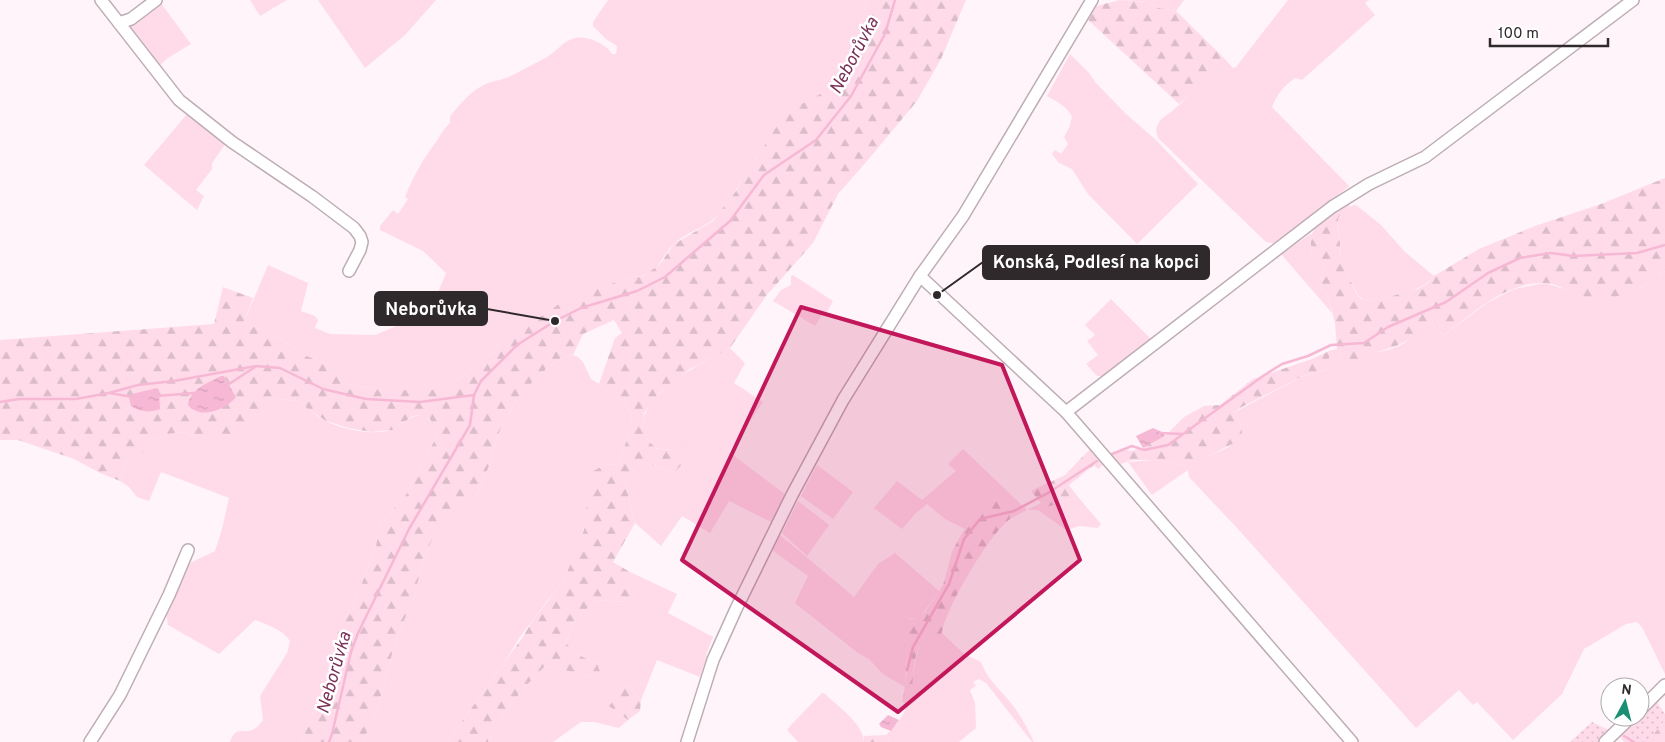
<svg xmlns="http://www.w3.org/2000/svg" width="1665" height="742" viewBox="0 0 1665 742" font-family="Overpass,sans-serif">
<style>
.grass{fill:#ffdbea}
.forest{fill:url(#forest-firs);fill-rule:evenodd}
.park{fill:url(#park-dots)}
.water{fill:url(#water-ripples)}
.lines{fill:none;stroke-linecap:round;stroke-linejoin:round}
.stream{stroke:#f6b8d4;stroke-width:2.5}
.minor-casing{stroke:#bdadb4;stroke-width:14}
.minor{stroke:#fff;stroke-width:11}
.marked{fill:#c2185b;fill-opacity:0.2;stroke:#c2185b;stroke-width:4;stroke-linejoin:round}
.labels{text-anchor:middle;dominant-baseline:central;stroke-width:5;stroke-linejoin:round;paint-order:stroke}
.water-label{font-size:18px;font-style:italic;fill:#7b3359;stroke:#fff}
.leader{fill:none;stroke:#2f292b;stroke-width:2}
.callout-dot{fill:#2f292b;stroke:#fff;stroke-width:2}
.callout{fill:#2f292b;stroke:#2f292b;stroke-width:2}
.callout-label{font-size:18px;text-anchor:middle;font-weight:bold;fill:#fff}
</style>
<defs>
<pattern id="forest-firs" width="22" height="20" patternUnits="userSpaceOnUse" patternTransform="scale(1.25)"><rect width="22" height="20" fill="#ffdbea"/><path d="M5 1l3.5 6h-7zM16 11l3.5 6h-7z" fill="#dbbcc9"/></pattern>
<pattern id="park-dots" width="8" height="8" patternUnits="userSpaceOnUse" patternTransform="scale(1.25)"><rect width="8" height="8" fill="#ffdbea"/><path d="M2 2h.1M6 6h.1" fill="none" stroke="#dbbcc9" stroke-width="1.8" stroke-linecap="round"/></pattern>
<pattern id="water-ripples" width="26" height="14" patternUnits="userSpaceOnUse" patternTransform="scale(1.25)"><rect width="26" height="14" fill="#f6b8d4"/><path d="M2 4q2-2 4 0t4 0M15 11q2-2 4 0t4 0" fill="none" stroke="#d39eb6"/></pattern>
</defs>
<rect width="100%" height="100%" fill="#fff4f9"/>
<!-- grass -->
<g class="grass">
<path d="M250 0H287L260 16Z"/>
<path d="M318 0H436L405 35 365 68Z"/>
<path d="M608 0H866C860 33 856 73 825 93 804 112 781 131 761 152 743 171 736 196 718 215 706 228 686 232 674 244 657 261 660 276 631 277L561 302 544 316 501 342 493 354 475 361 465 375 439 390H382L341 383 330 365 304 355 281 339 244 322 268 265 308 283 301 311 315 316 318 320 315 328 330 334 375 335 430 312 446 273 423 251 380 230V226L393 210 398 214 408 199 405 197C413 177 423 159 436 142 441 135 444 128 450 123V116C459 106 468 94 480 87 488 82 497 81 506 78 520 72 533 64 547 57 557 51 563 41 575 38 586 35 607 44 612 54H616L617 46 606 39 593 26V22Z"/>
<path d="M1124 0H1184L1176 11 1159 8 1147 2Z"/>
<path d="M1288 0H1369L1365 3 1375 15 1302 80 1295 78C1282 88 1278 93 1272 107L1349 186 1277 244 1266 242 1159 139C1156 134 1155 129 1158 124 1161 117 1167 116 1172 111 1192 96 1203 71 1223 57L1233 68 1236 67Z"/>
<path d="M160 2 191 44 168 58 158 67 129 30 130 25Z"/>
<path d="M1070 54 1089 73 1096 83 1126 114 1155 139 1198 184 1137 244 1088 194 1072 169 1059 163 1052 154 1055 150 1061 154 1068 144 1064 137 1069 128 1072 117C1068 107 1056 101 1047 96Z"/>
<path d="M188 113 224 142V146L212 163V169L196 190 204 196 197 210 144 165Z"/>
<path d="M1356 205 1381 225 1405 252 1434 276C1422 290 1414 289 1397 294 1394 295 1390 297 1387 298 1359 306 1358 296 1348 275 1345 269 1340 265 1338 259 1348 242 1322 211 1356 205Z"/>
<path d="M1312 233 1310 237 1312 253 1324 265 1321 281 1322 289 1328 296 1332 313 1281 254Z"/>
<path d="M1665 271V674L1642 627 1637 622 1626 624 1584 649 1562 694 1513 740 1477 702 1473 705 1459 690 1416 728 1237 528 1189 477 1188 470 1152 495 1128 462 1155 460 1186 466 1229 447 1242 429 1235 412 1290 383 1304 376 1329 369V351L1337 349 1342 357C1361 354 1392 353 1407 341 1414 335 1416 323 1428 324 1435 325 1440 331 1444 335L1487 303 1514 289 1545 283 1564 289 1641 288Z"/>
<path d="M793 275 833 301 826 314 823 313 815 326 773 301 781 290 791 285V276Z"/>
<path d="M1111 299 1151 339 1103 376H1097L1086 364 1098 355 1087 341 1095 335 1085 325Z"/>
<path d="M730 348 745 363 734 383 763 402 729 452 786 495 771 522 729 501 710 533 682 516 661 546 635 523 625 482 640 461 675 472 681 448C668 450 654 453 647 439 625 399 704 362 730 348Z"/>
<path d="M573 355 578 357 583 362 591 379 599 384 609 394 623 401 632 416 628 437 618 464 605 465 587 516 580 544 566 575 555 592 547 601 520 637 504 663 455 731 449 742H363L379 703 395 643 414 596 424 558 432 540 438 532 469 506 477 495 491 461 496 440 504 420 521 394 541 373 564 357Z"/>
<path d="M276 399 299 401C307 408 315 415 324 420 339 429 377 437 393 429 404 424 411 414 424 415L433 423 438 434 406 495 380 524 376 546 367 571 357 595 334 640 332 656 329 661 332 671 327 683 326 695 321 705 314 711 301 742H230C231 739 232 736 234 734 242 726 250 739 263 720L260 696 287 653 290 641C282 629 268 625 255 620L219 654 168 625 166 614 188 564 215 551 222 529 229 498 161 472 149 501 137 497 129 487 120 481 130 453H143L155 439 169 434 182 432 193 436 239 435Z"/>
<path d="M963 449 1027 510 1010 519 1009 506 995 498C982 504 972 517 965 529L945 519 927 504 915 514 902 529 874 508 897 481 922 500 956 471 948 464Z"/>
<path d="M817 465 853 492 833 519 801 496Z"/>
<path d="M1078 497 1101 524 1098 528 1080 526 1066 530 1038 510Z"/>
<path d="M798 501 829 525 807 556 782 533Z"/>
<path d="M780 535 854 597 878 564 895 553 939 591 920 617 917 619 910 618 903 639 907 653 905 687 883 674 869 659 858 653 795 603 808 576 772 550Z"/>
<path d="M630 572 677 594 668 613 713 637 706 655 707 656 700 677 657 660 641 700 627 684 610 706 628 720 619 728 594 722H581L553 742H488C502 713 522 689 545 666L556 667 596 679 597 664 577 654 566 643 573 623 596 600 630 602Z"/>
<path d="M927 630 935 637 942 633 964 654 981 662C987 678 994 683 1005 696 1017 709 1027 726 1034 742H1032L986 683 979 679 973 682 976 686 970 690 975 703 976 728 959 742H888L889 740 886 735C923 704 905 665 927 630Z"/>
<path d="M822 693H824C836 705 864 724 864 742H798L787 730 791 725Z"/>
</g>
<!-- forest -->
<g class="forest">
<path d="M866 0H966L941 59 917 101 867 161 838 194 813 243 766 296 730 348 690 369 659 393 644 413 643 424 647 440 657 449 669 450 688 445 693 449 691 454 675 472 640 461 625 482 635 523 613 562 630 572V602L596 600 573 623 566 643 577 654 597 664 601 674 596 679 555 667 545 666C522 689 502 713 488 742H449L455 731 522 638 533 620 555 592 566 575 584 530 591 472 605 465 618 464 628 437 632 416 623 401 609 394 599 384 615 338 622 333 614 320 583 334 573 355 564 357 541 373 521 394 504 420 496 440 491 461 477 495 469 506 438 532 432 540 424 558 414 596 395 643 379 703 363 742H301L314 711 321 705 326 695 327 683 332 671 329 661 332 656 334 640 357 595 367 571 376 546 380 524 406 495 438 434 430 419 419 415 413 416 392 430 371 432 348 428 326 421 308 409 299 401 276 399 239 435 212 439 193 436 182 432 169 434 155 439 143 453H130L120 481 100 473 74 459 18 440H0V340L214 324 223 287 253 298 244 322 281 339 304 355 330 365 341 383 382 390H439L465 375 475 361 493 354 501 342 536 315 544 316 561 302 575 296 631 277 644 276 660 264 674 244 713 221 736 191 746 171 760 153 786 112 836 86 847 70 857 46ZM224 376 236 397C221 407 210 416 192 410Z"/>
<path d="M1120 0 1147 2 1159 8 1176 11 1223 57C1205 70 1196 90 1179 104L1087 19 1096 6Z"/>
<path d="M1665 178V271C1657 276 1649 284 1640 288 1623 296 1598 304 1580 297 1568 293 1559 283 1545 283 1505 282 1473 313 1444 335L1436 327 1428 324 1420 326 1408 340 1396 346 1377 352 1355 362 1342 357 1337 349 1335 323 1328 296 1322 289 1321 281 1324 265 1312 253 1310 237 1316 227 1347 202 1350 206C1325 219 1347 241 1338 259L1348 275 1356 293 1361 299 1371 301 1387 298 1409 290 1418 289 1427 284 1434 276 1479 249 1535 226 1601 204Z"/>
<path d="M1329 351V369L1303 376 1240 408 1235 412 1242 429V438C1226 449 1201 457 1188 470L1186 466 1155 460H1133L1120 464 1111 453 1122 449 1131 451 1143 448 1165 436 1184 417 1204 406 1220 405 1253 379 1312 359Z"/>
<path d="M1090 449 1104 464 1098 469 1094 465 1069 485 1078 497 1038 510H1027L1041 503 1031 491 1065 475Z"/>
<path d="M995 498 1009 506 1010 519C990 533 945 609 942 633L935 637 927 630C922 639 917 650 915 660 912 675 914 689 908 704L902 702C907 678 912 652 897 631L906 619H917L925 612 943 585 952 552 961 535 978 509 987 502Z"/>
<path d="M627 684 641 700 640 711 628 720 609 706Z"/>
<path d="M1665 720V742H1647Z"/>
<path d="M886 735 889 740 888 742H864V736Z"/>
</g>
<!-- park -->
<g class="park">
<path d="M1656 701 1665 714V720L1647 742H1624L1619 735Z"/>
<path d="M1592 722 1611 731 1600 742H1570Z"/>
</g>
<!-- water -->
<g class="water">
<path d="M221 376H224L236 397C226 410 199 420 188 405 190 389 208 383 221 376Z"/>
<path d="M157 388 159 390 160 409C151 413 139 412 131 406L129 397 132 394Z"/>
<path d="M1153 428 1162 432 1165 436 1143 448 1136 436Z"/>
<path d="M888 715 899 720 891 731 881 727 879 724Z"/>
</g>
<g class="lines">
<!-- stream -->
<g class="stream">
<path d="M226 386 255 367"/>
<path d="M110 393 132 397"/>
<path d="M157 396 194 393"/>
<path d="M0 402 19 399H76L109 393 138 385 174 381 256 366 280 368 323 389 366 399 420 402 474 395"/>
<path d="M1160 433 1182 434"/>
<path d="M1112 454 1132 446 1144 450 1168 445 1263 376 1282 364 1308 356 1331 345 1364 343 1388 327 1446 302 1488 273 1520 258 1551 253 1573 256 1637 253 1665 245"/>
<path d="M907 670 913 647 949 584 964 539 980 519 1014 511 1048 493 1097 461"/>
<path d="M1624 736 1634 742"/>
<path d="M329 742 332 734 351 652 358 633 409 529 470 425 474 395 481 381 517 345 555 321 581 308 637 291 665 277 730 221 764 175 816 140 851 96 885 34 895 0"/>
</g>
<defs>
<g id="minor">
<path d="M101 0 119 23 131 19 156 0"/>
<path d="M119 23 179 100 232 142 313 197 354 228 360 236 362 242 360 250 349 271"/>
<path d="M920 276 1066 412 1352 742"/>
<path d="M1066 412 1332 207 1369 184 1425 157 1633 0"/>
<path d="M1640 710 1665 685"/>
<path d="M90 742 120 695 169 595 188 550"/>
<path d="M687 742 713 660 736 609 792 495 843 400 920 276 963 216 1092 0"/>
<path d="M1605 742 1631 717"/>
</g>
</defs>
<!-- minor casing -->
<use href="#minor" class="minor-casing"/>
<!-- minor -->
<use href="#minor" class="minor"/>
</g>
<!-- marked area -->
<path class="marked" d="M801 307 1002 365 1080 560 898 712 682 560Z"/>
<g class="labels">
<!-- water labels -->
<g class="water-label">
<text transform="translate(855 56) rotate(-62)">Neborůvka</text>
<text transform="translate(335 673) rotate(-74)">Neborůvka</text>
</g>
</g>
<!-- callouts -->
<path class="leader" d="M937 295L983 262M555 321L487 309"/>
<g class="callout-dot">
<circle cx="937" cy="295" r="5"/>
<circle cx="555" cy="321" r="5"/>
</g>
<g class="callout">
<rect x="983" y="246" width="226" height="33" rx="5"/>
<rect x="375" y="292" width="112" height="33" rx="5"/>
</g>
<g class="callout-label">
<text x="1096" y="268">Konská, Podlesí na kopci</text>
<text x="431" y="315">Neborůvka</text>
</g>
<!-- north arrow -->
<g transform="translate(1625 702) rotate(7)"><circle r="24" fill="#ffffff" stroke="#aca9aa"/>
<path d="M0-4L9 19L0 12L-9 19Z" fill="#1b8f71"/>
<text y="-8" font-size="14" font-weight="bold" text-anchor="middle" fill="#2f292b">N</text>
</g>
<!-- scale -->
<path d="M1490 38v8h118v-8" fill="none" stroke="#2f292b" stroke-width="2.5"/>
<text x="1498" y="38" font-size="15" fill="#2f292b" stroke="#ffffff" stroke-width="4" paint-order="stroke">100 m</text>
</svg>
